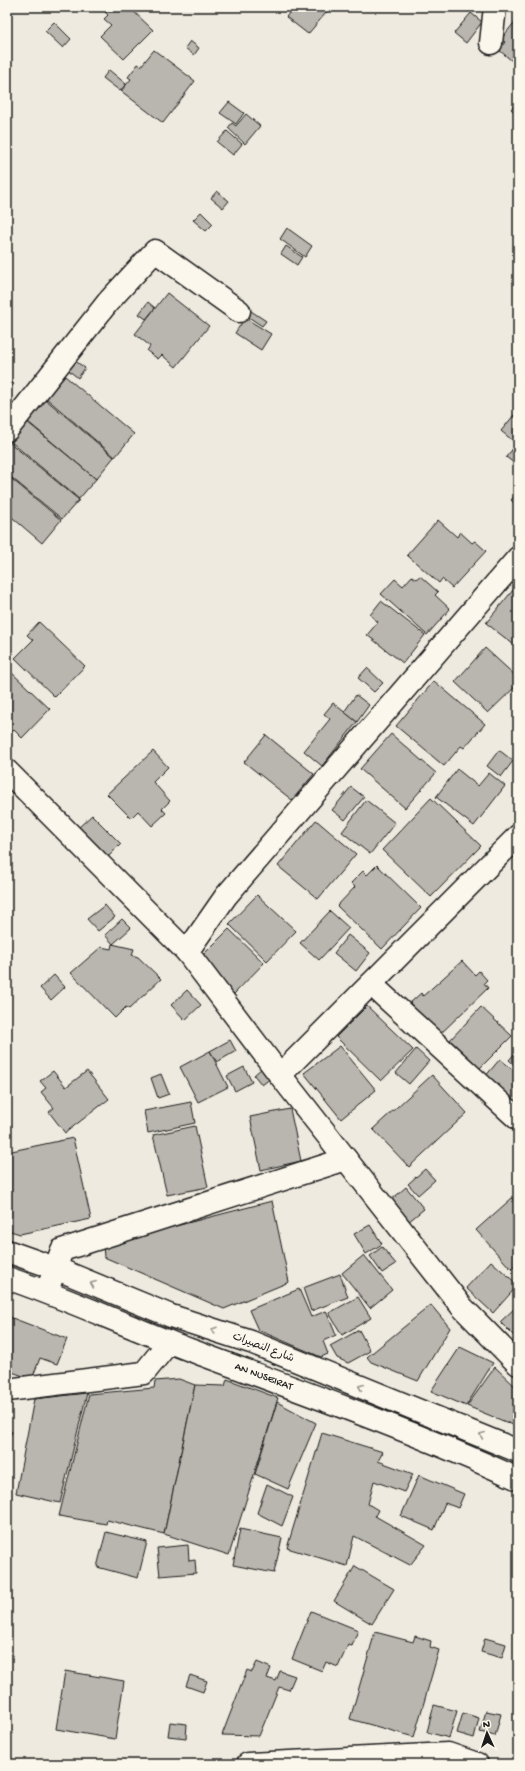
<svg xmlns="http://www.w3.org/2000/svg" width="525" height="1771" viewBox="0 0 525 1771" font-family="'Gochi Hand','Playpen Sans Arabic',sans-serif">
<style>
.building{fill:#b9b6af;stroke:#1c1c1c}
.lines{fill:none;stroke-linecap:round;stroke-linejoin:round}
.minor-casing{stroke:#1c1c1c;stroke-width:25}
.major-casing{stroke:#1c1c1c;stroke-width:25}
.minor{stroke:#fbf7ec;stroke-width:22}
.major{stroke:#fbf7ec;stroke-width:22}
.oneway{stroke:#97948e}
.labels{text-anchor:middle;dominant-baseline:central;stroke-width:3;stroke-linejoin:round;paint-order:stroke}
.street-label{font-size:11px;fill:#1c1c1c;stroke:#fbf7ec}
</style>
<rect width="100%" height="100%" fill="#eeeadf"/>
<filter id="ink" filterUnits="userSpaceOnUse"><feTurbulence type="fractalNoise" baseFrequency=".025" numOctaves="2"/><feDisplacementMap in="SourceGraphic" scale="8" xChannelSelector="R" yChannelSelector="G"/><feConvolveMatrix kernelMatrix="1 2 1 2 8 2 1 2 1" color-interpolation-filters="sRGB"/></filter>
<g filter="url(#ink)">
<!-- building -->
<g class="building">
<path d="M100 7H129L153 30 124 59 100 36 111 25 104 19 108 15Z"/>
<path d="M294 7H331L308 34 286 17Z"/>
<path d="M471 13 482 22 466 43 454 33Z"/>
<path d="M518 18V66L499 50 505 42 501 39Z"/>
<path d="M54 22 71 39 63 48 45 31Z"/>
<path d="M190 41 199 48 194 55 185 48Z"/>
<path d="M154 50 195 81 163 123 121 91 131 79 128 77 138 64 141 66Z"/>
<path d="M109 70 126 84 120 91 103 78Z"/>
<path d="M518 101V115L511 109Z"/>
<path d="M229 102 244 113 236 124 220 113Z"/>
<path d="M246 114 260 126 245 144 228 128 232 123 236 126Z"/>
<path d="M227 131 242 144 233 155 217 142Z"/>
<path d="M217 191 229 201 223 208 211 198Z"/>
<path d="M201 212 213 224 206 231 193 220Z"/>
<path d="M287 228 312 246 305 257 280 239Z"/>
<path d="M286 246 302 257 297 265 281 254Z"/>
<path d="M167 293 209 326 176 367 162 355 158 359 147 351 150 346 135 334Z"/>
<path d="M148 302 155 308 146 319 139 314Z"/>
<path d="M248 309 266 321 262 326 244 314Z"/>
<path d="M245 318 271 334 261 350 235 333Z"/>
<path d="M74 360 85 368 78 378 67 369Z"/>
<path d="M65 376 134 434 115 457 46 398Z"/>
<path d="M7 378 14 384 7 392Z"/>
<path d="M45 399 114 457 96 479 27 421Z"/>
<path d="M514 415 518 418V466L506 457 517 444 501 431Z"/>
<path d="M26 421 96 479 79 499 10 441Z"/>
<path d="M9 442 79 500 62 519 7 474V445Z"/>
<path d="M7 475 61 520 42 543 7 513Z"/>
<path d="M518 492V507L511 500Z"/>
<path d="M438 520 457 537 460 532 472 543 475 541 486 551 452 588 442 579 439 583 407 555Z"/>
<path d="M412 576 416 579 420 576 438 592 435 595 450 609 427 635 381 594 395 579 403 586Z"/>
<path d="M518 584V648L486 623Z"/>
<path d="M381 601 425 635 403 663 367 635 378 622 370 615Z"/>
<path d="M39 622 85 666 55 697 15 658 33 640 27 635Z"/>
<path d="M485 648 518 678V684L488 713 455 682Z"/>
<path d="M367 668 383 683 374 692 358 678Z"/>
<path d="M11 672 50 709 22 738 14 730 9 735 7 733V676Z"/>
<path d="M434 681 485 724 464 748 461 746 444 766 396 726Z"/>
<path d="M356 695 369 705 357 722 344 712Z"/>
<path d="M333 703 357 722 322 766 304 751 330 719 324 714Z"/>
<path d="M391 734 436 773 405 808 360 769Z"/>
<path d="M266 735 314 774 292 800 244 762Z"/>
<path d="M499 750 513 761 501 777 487 766Z"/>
<path d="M153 751 168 767 153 782 170 801 162 809 166 813 152 826 138 811 131 818 107 794Z"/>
<path d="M457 769 478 786 489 773 505 786 474 826 436 797Z"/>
<path d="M351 787 364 797 345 820 332 810Z"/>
<path d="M431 798 481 846 431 897 382 850Z"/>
<path d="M366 800 395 823 370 854 342 832Z"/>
<path d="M92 815 121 844 107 858 78 828Z"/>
<path d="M316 820 356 854 318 899 278 866Z"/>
<path d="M377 865 421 908 382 949 337 906 355 887 351 883 363 871 367 875Z"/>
<path d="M257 895 296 931 267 961 229 924Z"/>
<path d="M105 905 115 917 98 931 87 919Z"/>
<path d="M330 911 349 928 319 960 300 943Z"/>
<path d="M122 919 131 928 113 944 105 935Z"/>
<path d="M229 929 264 963 234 994 198 960Z"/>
<path d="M348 935 370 953 356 971 334 953Z"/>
<path d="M112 944 134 949 132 955 138 957 161 979 129 1009 126 1007 115 1018 71 973 101 947 111 949Z"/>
<path d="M462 961 475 975 479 971 487 980 484 983 488 988 435 1039 408 1011 413 1006 410 1003 421 993 423 996Z"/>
<path d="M54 975 65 987 51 1000 40 988Z"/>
<path d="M187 990 201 1005 185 1020 171 1005Z"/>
<path d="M367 1006 413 1050 381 1081 336 1037Z"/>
<path d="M481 1007 512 1036 480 1068 450 1040Z"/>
<path d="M230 1040 236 1051 217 1062 210 1051Z"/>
<path d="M340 1046 376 1090 341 1119 304 1073Z"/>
<path d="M416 1049 429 1061 409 1084 396 1073Z"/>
<path d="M518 1050V1068L509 1060Z"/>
<path d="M210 1051 228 1087 198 1102 180 1067Z"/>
<path d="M500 1059 518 1074V1105L484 1078Z"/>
<path d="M244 1067 252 1082 235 1091 227 1076Z"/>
<path d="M262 1068 271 1078 262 1085 254 1075Z"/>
<path d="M53 1071 66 1087 87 1071 109 1099 65 1133 49 1112 54 1108 41 1092 46 1088 40 1081Z"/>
<path d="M161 1074 169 1094 158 1098 151 1078Z"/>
<path d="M432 1075 467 1113 409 1167 373 1129Z"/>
<path d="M191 1102 195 1123 148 1133 144 1111Z"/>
<path d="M290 1109 301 1161 261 1170 250 1117Z"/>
<path d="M195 1126 208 1187 167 1195 153 1135Z"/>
<path d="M73 1138 91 1219 20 1234 7 1230V1152Z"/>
<path d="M425 1169 435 1180 418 1195 408 1184Z"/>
<path d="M406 1187 424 1209 408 1222 390 1201Z"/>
<path d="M512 1198 518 1206V1262L511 1269 476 1230Z"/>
<path d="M272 1201 289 1282 224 1309 104 1257 103 1245Z"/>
<path d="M370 1225 382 1244 366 1254 354 1234Z"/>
<path d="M382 1247 396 1264 382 1273 370 1256Z"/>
<path d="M364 1255 392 1290 370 1308 342 1273Z"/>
<path d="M491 1261 518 1285 493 1313 466 1288Z"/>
<path d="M340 1274 348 1297 311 1311 303 1288Z"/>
<path d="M299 1289 311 1317 326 1311 336 1335 323 1341 328 1354 321 1357 258 1330 249 1310Z"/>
<path d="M358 1297 371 1318 342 1335 329 1313Z"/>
<path d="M431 1305 450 1328 418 1381 371 1362 367 1357Z"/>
<path d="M515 1308 518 1311V1340L500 1322Z"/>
<path d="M7 1316 67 1339 57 1364 40 1358 32 1379 9 1371 7 1376Z"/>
<path d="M359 1330 370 1351 348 1363 337 1358 330 1346Z"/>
<path d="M460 1347 493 1363 466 1406 431 1391Z"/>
<path d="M495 1367 518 1389V1427L467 1406Z"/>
<path d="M179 1379 195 1385 164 1534 107 1520 106 1524 59 1516 89 1394 154 1388 155 1381Z"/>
<path d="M227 1379 278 1398 229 1555 164 1534 195 1385 225 1386Z"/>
<path d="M87 1393 60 1503 16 1493 34 1399Z"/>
<path d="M277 1402 316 1423 288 1489 255 1474Z"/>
<path d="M7 1430 12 1432 7 1440Z"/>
<path d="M322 1433 383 1452 378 1461 413 1474 404 1492 374 1481 368 1504 378 1510 375 1516 426 1545 410 1565 354 1536 347 1566 287 1548Z"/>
<path d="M419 1475 464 1494 458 1508 445 1503 434 1530 401 1516Z"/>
<path d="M267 1484 293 1497 282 1526 257 1513Z"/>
<path d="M240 1529 282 1538 274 1573 233 1565Z"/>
<path d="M106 1532 147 1542 138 1578 97 1567Z"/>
<path d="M188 1545 189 1561 195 1560 196 1573 160 1576 157 1548Z"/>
<path d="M355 1566 394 1589 372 1624 334 1601Z"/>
<path d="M311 1611 358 1630 352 1646 348 1645 338 1667 326 1662 322 1671 292 1659Z"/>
<path d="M375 1632 413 1642 415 1636 431 1641 430 1647 439 1650 414 1737 350 1719Z"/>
<path d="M485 1638 506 1644 502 1658 481 1652Z"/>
<path d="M257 1662 271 1668 267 1678 276 1681 280 1671 295 1676 289 1690 279 1687 259 1736 222 1735 247 1670 252 1672Z"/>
<path d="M65 1671 124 1681 115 1739 56 1729Z"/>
<path d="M190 1675 207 1681 203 1692 186 1686Z"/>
<path d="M434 1705 457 1711 449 1738 427 1732Z"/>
<path d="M486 1711 501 1714 495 1736 480 1732Z"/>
<path d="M463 1713 479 1718 474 1738 457 1733Z"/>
<path d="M170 1722 187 1724 186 1738 168 1736Z"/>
</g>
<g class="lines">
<defs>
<g id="minor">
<path d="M491 43 495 7"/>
<path d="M7 430 108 302 155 251 239 311"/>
<path d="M7 771 187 952 280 1075 462 1307 518 1364"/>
<path d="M187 952 226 896 518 558"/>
<path d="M371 984 518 1119"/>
<path d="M280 1075 518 836"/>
<path d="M47 1291 62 1250 346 1159"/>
<path d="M7 1390 144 1373 169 1342"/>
<path d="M248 1764 448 1754 477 1764"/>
</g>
<g id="major">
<path d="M7 1251 55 1268 171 1316 251 1342 518 1451"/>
<path id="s1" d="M7 1278C69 1299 128 1327 190 1350 300 1391 411 1430 518 1479"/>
</g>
</defs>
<!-- minor casing -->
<use href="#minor" class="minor-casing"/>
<!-- major casing -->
<use href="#major" class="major-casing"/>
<!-- minor -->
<use href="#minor" class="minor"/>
<!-- major -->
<use href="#major" class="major"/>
</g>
<!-- one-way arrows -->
<defs><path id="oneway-chevron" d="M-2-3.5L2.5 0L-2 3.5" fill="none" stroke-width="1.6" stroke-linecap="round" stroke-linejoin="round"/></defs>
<g class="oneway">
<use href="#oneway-chevron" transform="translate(93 1284) rotate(-158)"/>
<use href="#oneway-chevron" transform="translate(214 1330) rotate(-161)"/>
<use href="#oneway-chevron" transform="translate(361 1387) rotate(-158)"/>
<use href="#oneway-chevron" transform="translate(482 1435) rotate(-157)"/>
</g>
</g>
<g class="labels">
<!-- street labels -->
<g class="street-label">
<text transform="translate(263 1348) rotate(21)">شارع النصيرات</text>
<text stroke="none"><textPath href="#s1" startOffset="275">AN NUSEIRAT</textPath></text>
</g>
</g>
<!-- margin -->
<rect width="525" height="1771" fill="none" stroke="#fbf7ec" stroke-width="24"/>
<rect x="12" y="12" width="501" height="1747" fill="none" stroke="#1c1c1c" stroke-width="1.5" filter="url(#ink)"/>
<!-- north arrow -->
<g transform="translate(487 1733) rotate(357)" stroke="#fbf7ec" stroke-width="3" paint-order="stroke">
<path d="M0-3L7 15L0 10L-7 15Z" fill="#1c1c1c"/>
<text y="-6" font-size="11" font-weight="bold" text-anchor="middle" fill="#1c1c1c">N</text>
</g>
</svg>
